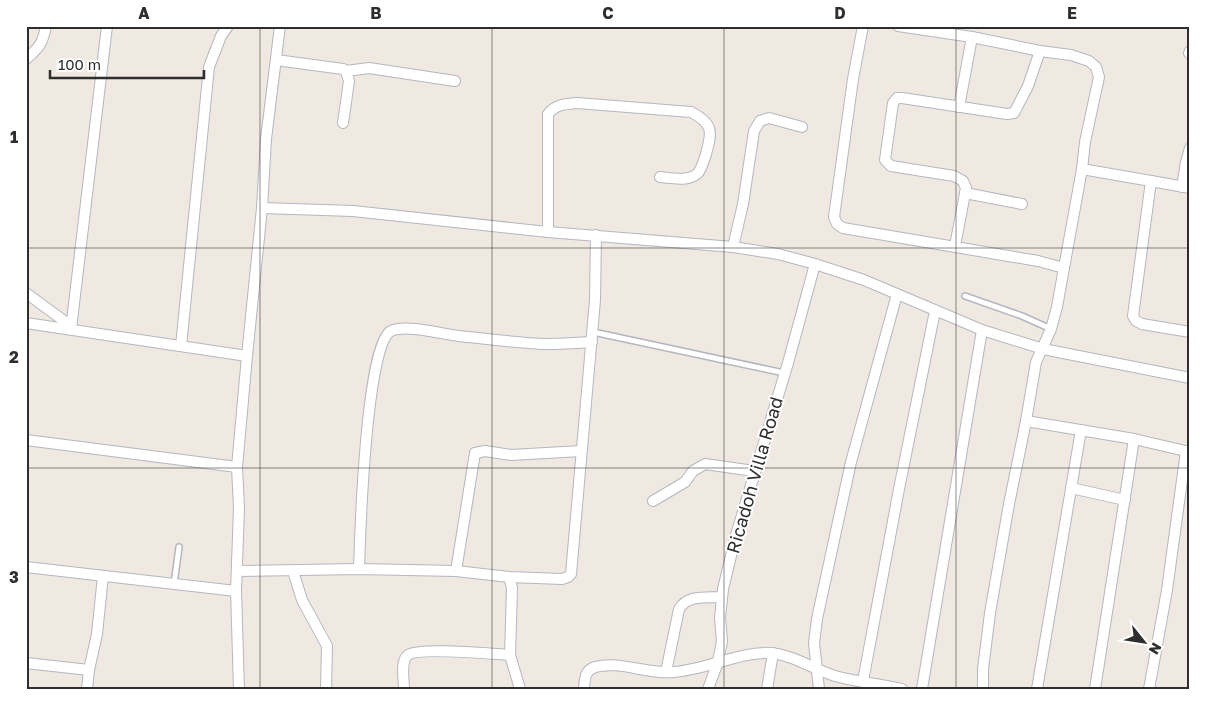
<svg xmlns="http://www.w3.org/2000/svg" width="1216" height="715" viewBox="0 0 1216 715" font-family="'Golos Text',sans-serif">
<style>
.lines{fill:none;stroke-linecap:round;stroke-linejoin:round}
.lane-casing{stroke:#b4b7c1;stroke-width:8}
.street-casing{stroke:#b4b7c1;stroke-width:12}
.lane{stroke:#fff;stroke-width:5}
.street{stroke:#fff;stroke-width:10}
.grid{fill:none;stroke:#2e2e2e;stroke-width:1;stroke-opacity:0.55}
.labels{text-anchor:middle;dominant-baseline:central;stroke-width:4;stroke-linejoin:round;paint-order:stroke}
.street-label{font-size:18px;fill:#2e2e2e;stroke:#fff}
.neatline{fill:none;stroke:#2e2e2e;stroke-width:2}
.grid-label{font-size:16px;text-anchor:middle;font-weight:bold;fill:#2e2e2e}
</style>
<rect width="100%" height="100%" fill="#efe9e1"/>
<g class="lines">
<defs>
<g id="lane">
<path d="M965 296 1022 316 1051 329"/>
<path d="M593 332 784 373"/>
<path d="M174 584 179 547"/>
</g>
<g id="street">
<path d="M863 26 853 79 834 217 837 224 843 228 1038 261 1064 268 1082 169 1085 142 1099 77 1096 67 1089 61 1071 55 1040 51 972 37 898 26"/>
<path d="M1189 53 1190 51"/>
<path d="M26 59C39 48 43 43 46 26"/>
<path d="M276 60 343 69 346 71 369 68 455 81"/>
<path d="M959 107 972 37"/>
<path d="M343 123 349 81 346 71"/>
<path d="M1082 169 1151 181"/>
<path d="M1182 187 1186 162 1190 148"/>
<path d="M1190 188 1151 181 1133 316 1136 321 1142 324 1190 332"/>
<path d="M965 193 1022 204"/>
<path d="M262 208 353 211 548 232 733 247 778 254 815 264 864 280 982 330 1043 349 1190 378"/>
<path d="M548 232V114C556 104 565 104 577 103L691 112C714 124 712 132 706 154 704 160 702 168 698 173 689 182 671 178 660 177"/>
<path d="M955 246 966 188 963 181 954 176 891 166 885 160 893 103 897 98H902L1007 114 1014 113 1028 86 1040 51"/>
<path d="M733 247 743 204 754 131 760 121 769 118 802 127"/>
<path d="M26 293 71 326"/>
<path d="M26 323 247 356"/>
<path d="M71 329 107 26"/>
<path d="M181 346 209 67 221 36 228 26"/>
<path d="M1026 421 1134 439 1190 452"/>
<path d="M26 440 237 467"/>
<path d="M1071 488 1125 500"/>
<path d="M653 501 685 482 693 471 705 464 754 471"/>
<path d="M26 567 236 591"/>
<path d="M359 569C360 535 366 343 391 331 406 324 442 334 459 336 488 339 518 343 546 344 562 344 577 343 592 342"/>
<path d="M238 571 359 569 456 571 509 577 562 579 568 577 571 574 595 300 596 235"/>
<path d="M293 571 302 600 327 646 326 689"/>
<path d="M456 571 475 453 485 451 511 455 581 451"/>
<path d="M509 577 512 588 510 655 520 689"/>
<path d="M26 663 89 670"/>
<path d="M666 672 679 609C688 594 707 598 722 597"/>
<path d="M863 681 899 489 935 311"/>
<path d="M87 689 89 670 97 634 103 576"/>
<path d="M239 689 236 591 239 508 237 467 247 356 262 208 266 139 280 26"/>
<path d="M404 689C404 679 400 661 408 655 418 647 494 654 510 655"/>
<path d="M584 689C585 679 584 671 595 667 620 660 648 675 674 672 705 670 741 651 771 653 793 655 813 669 835 676 856 682 880 684 902 689"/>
<path d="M708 689 718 662 722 641 720 618 723 589 736 535 788 363 815 264"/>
<path d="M767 689 773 653"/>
<path d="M819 689 814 643 817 619 851 462 897 294"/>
<path d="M922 689 982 330"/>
<path d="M983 689V669L990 613 1009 504 1026 421 1036 362 1051 329 1057 307 1064 268"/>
<path d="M1037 689 1081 430"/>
<path d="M1095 689 1134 439"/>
<path d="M1149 689 1167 590 1186 451"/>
</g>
</defs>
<!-- lane casing -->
<use href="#lane" class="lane-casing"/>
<!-- street casing -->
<use href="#street" class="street-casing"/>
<!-- lane -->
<use href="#lane" class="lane"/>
<!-- street -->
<use href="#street" class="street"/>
</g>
<!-- grid -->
<path class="grid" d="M260 26V689M492 26V689M724 26V689M956 26V689M26 248H1190M26 468H1190"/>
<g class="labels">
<!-- street labels -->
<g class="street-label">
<text transform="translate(754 475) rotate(-74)">Ricadoh Villa Road</text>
</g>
</g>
<!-- border -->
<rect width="1216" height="715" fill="none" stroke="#ffffff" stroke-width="55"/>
<!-- north arrow -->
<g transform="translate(1144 642) rotate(120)" stroke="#ffffff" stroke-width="4" paint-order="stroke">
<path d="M0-4L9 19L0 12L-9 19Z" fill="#2e2e2e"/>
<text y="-8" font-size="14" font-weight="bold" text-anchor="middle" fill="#2e2e2e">N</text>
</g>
<!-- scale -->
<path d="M50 70v8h154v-8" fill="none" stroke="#2e2e2e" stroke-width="2.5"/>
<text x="58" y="70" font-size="15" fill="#2e2e2e" stroke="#ffffff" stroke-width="4" paint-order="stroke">100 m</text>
<rect x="28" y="28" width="1160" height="660" class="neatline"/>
<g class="grid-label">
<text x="144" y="19">A</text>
<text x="376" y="19">B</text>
<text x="608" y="19">C</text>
<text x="840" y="19">D</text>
<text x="1072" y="19">E</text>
<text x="14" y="143">1</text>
<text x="14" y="363">2</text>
<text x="14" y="583">3</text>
</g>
</svg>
